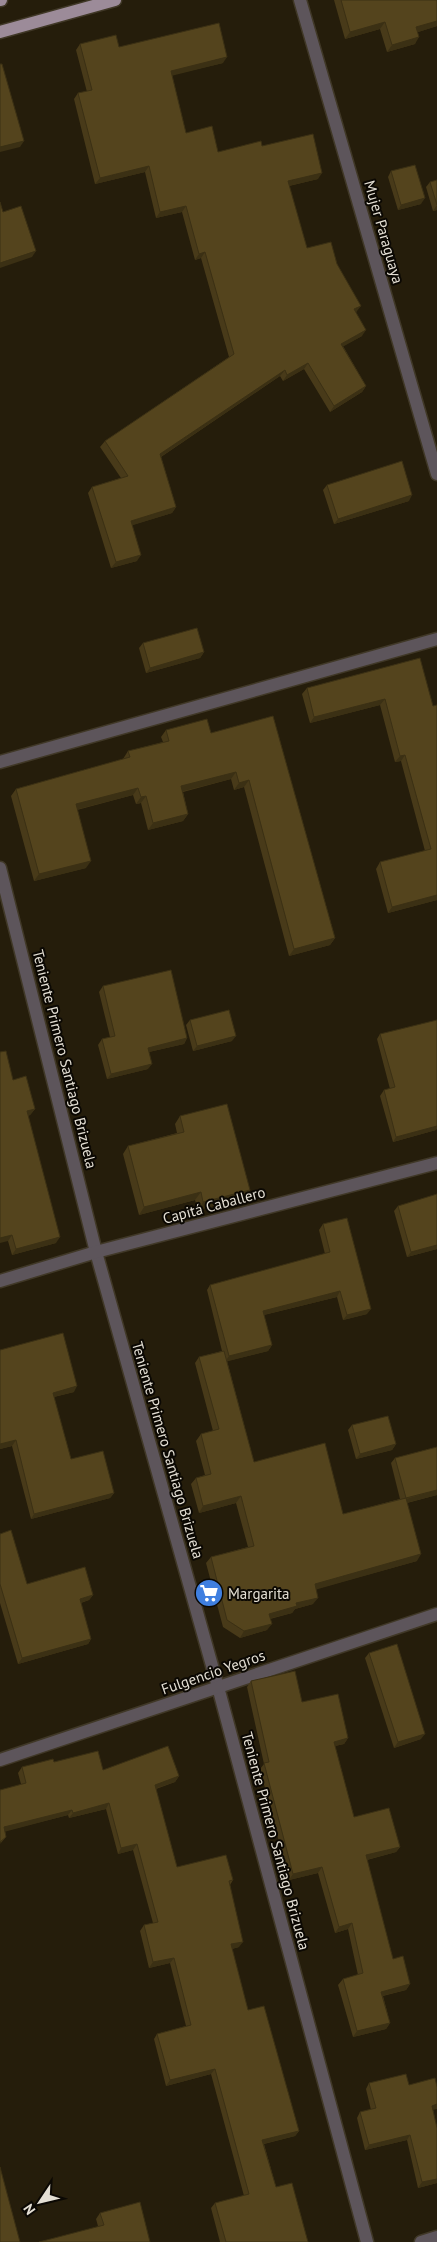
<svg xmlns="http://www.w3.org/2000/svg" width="437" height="2242" viewBox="0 0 437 2242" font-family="'PT Sans',sans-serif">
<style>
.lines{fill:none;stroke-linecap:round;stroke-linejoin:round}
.street-casing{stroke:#403827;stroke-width:15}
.primary-casing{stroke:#403827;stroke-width:15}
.street{stroke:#5d555b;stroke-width:12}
.primary{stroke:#9c8b99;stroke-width:12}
.wall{fill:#483a19}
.shaded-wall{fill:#3b3014}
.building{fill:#54441d;stroke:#3b3014}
.labels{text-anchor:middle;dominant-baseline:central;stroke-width:4;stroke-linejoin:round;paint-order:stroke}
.street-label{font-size:15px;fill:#e4dfd4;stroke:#0b0803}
.poi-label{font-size:15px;fill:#e4dfd4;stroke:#0b0803;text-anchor:start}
</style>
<rect width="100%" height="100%" fill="#251d0b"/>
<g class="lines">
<defs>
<g id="street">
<path d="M300 0 437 474"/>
<path d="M0 762 437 639"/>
<path d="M0 868 96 1252 218 1687 367 2242"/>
<path d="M0 1281 96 1252 437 1163"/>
<path d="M0 1760 437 1614"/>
<path d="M421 2242 437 2237"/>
</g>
<g id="primary">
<path d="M0 0H1"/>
<path d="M0 32 115 0"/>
</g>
</defs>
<!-- street casing -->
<use href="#street" class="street-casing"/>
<!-- primary casing -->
<use href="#primary" class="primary-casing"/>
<!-- street -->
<use href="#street" class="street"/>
<!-- primary -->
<use href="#primary" class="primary"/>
</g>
<!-- wall -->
<g class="wall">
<path d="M334 0H437V26L418 32 415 44 387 52 380 29 345 39Z"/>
<path d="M80 44 119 47 223 63 172 75 186 133 218 152 262 146 318 179 289 186 307 248 337 264 357 311 356 312 362 336 343 346 366 386 362 392 330 412 304 369 283 381 280 376 161 457 176 507 172 513 132 525 137 561 111 568 88 493 92 487 121 478 100 447 105 441 229 357 201 258 195 260 182 212 156 218 145 172 95 184 74 99 78 93 87 92 76 50Z"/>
<path d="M391 171 421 204 398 210 388 177Z"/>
<path d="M437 180V210L433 211 426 187 430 182Z"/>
<path d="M327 485 409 501 334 524 323 490Z"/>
<path d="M143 643 204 652 200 658 146 673 139 648Z"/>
<path d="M420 658 437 900 388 913 376 869 380 862 425 851 401 761 395 762 380 705 310 723 302 694 307 688Z"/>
<path d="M273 716 335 938 330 945 289 956 244 787 234 790 231 779 183 792 188 814 183 821 148 830 141 803 136 804 133 795 77 810 86 868 34 881 11 796 16 789 123 759 128 751 163 742 161 737 166 730 211 733Z"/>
<path d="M103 986 187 1038 184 1044 149 1052 148 1069 107 1079 98 1045 102 1039 110 1037 99 992Z"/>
<path d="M190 1020 232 1041 193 1051 186 1025Z"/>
<path d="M380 1034 436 1130 393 1142 380 1096 384 1090 390 1089 377 1039Z"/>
<path d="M13 1080 35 1109 30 1115 28 1116 56 1243 12 1255 8 1241Z"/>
<path d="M180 1116 250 1190 244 1198 198 1210 195 1200 139 1215 123 1154 128 1146 177 1133 175 1124Z"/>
<path d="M398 1206 437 1249 407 1257 394 1211Z"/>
<path d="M323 1224 367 1314 343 1320 337 1297 264 1315 272 1345 268 1351 227 1361 254 1462 343 1514 400 1499 391 1463 395 1458 437 1447V1495L407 1503 417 1561 316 1589 313 1604 295 1609 292 1613 270 1619 267 1630 240 1638 223 1627 206 1563 211 1557 248 1547 236 1503 199 1513 191 1484 196 1478 205 1475 196 1441 201 1434 213 1431 195 1363 199 1357 222 1351 207 1290 210 1285 325 1254 319 1230Z"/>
<path d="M0 1350 74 1392 54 1397 71 1459 114 1493 110 1498 31 1519 12 1446 0 1449Z"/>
<path d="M352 1425 396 1444 392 1450 356 1459 348 1430Z"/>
<path d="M0 1534 27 1584 93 1595 89 1600 81 1603 91 1639 88 1644 18 1664 0 1603Z"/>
<path d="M369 1653 421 1739 394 1748 365 1658Z"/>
<path d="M251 1681 302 1702 348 1738 344 1744 335 1746 354 1817 400 1847 396 1852 367 1860 393 1959 410 1984 406 1990 383 1996 390 2023 386 2029 353 2037 338 1985 343 1979 358 1975 348 1929 335 1933 318 1873 289 1880 260 1769 264 1764 247 1687Z"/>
<path d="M54 1762 103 1770 179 1776 175 1782 156 1789 177 1867 233 1880 230 1885 239 1947 232 1949 248 2010 299 2131 295 2136 264 2144 276 2187 308 2242H220L211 2208 215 2203 244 2196 211 2074 166 2086 154 2039 157 2034 186 2026 170 1963 149 1968 140 1931 144 1925 153 1923 133 1850 118 1854 106 1809 69 1818 68 1815 5 1831 6 1837 0 1844 21 1784 18 1773 22 1767Z"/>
<path d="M369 2083 409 2085 433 2110 437 2128V2183L418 2188 407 2140 365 2150 357 2118 360 2112 371 2110 366 2089Z"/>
<path d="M100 2213 150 2242 98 2226 96 2219Z"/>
</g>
<!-- shaded-wall -->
<g class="shaded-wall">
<path d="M437 21V26L412 34 416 27Z"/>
<path d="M385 22 380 29 345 39 350 32Z"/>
<path d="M419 37 415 44 387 52 392 45Z"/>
<path d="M227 57 223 63 167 77 171 71Z"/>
<path d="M24 141 20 147 0 152V147Z"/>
<path d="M149 166 145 172 95 184 100 178Z"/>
<path d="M322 173 318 179 284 187 288 181Z"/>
<path d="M425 198 421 204 398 210 401 205Z"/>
<path d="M437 205V210L433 211Z"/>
<path d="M186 206 182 212 156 218 160 212Z"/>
<path d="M36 251 32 257 0 268V263Z"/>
<path d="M205 252 201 258 195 260 199 254Z"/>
<path d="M361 306 357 311 350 315 354 309Z"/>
<path d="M366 330 362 336 337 350 341 344Z"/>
<path d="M308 363 304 369 283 381 287 375Z"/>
<path d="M285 370 280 376 156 460 160 454Z"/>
<path d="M366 386 362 392 330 412 334 406Z"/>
<path d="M412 495 409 501 334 524 338 519Z"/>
<path d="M176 507 172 513 127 527 131 521Z"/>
<path d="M141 555 137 561 111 568 116 562Z"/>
<path d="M204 652 200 658 146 673 150 668Z"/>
<path d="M385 699 380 705 310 723 314 717Z"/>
<path d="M405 755 401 761 395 762 400 756Z"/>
<path d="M236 772 231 779 176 793 181 786Z"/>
<path d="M249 780 244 787 234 790 239 783Z"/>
<path d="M138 788 133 795 71 811 76 804Z"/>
<path d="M146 796 141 803 136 804 141 797Z"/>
<path d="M188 814 183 821 148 830 153 823Z"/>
<path d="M91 861 86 868 34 881 39 874Z"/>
<path d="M437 895V900L388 913 392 907Z"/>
<path d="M335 938 330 945 289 956 294 949Z"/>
<path d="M236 1036 232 1041 193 1051 197 1046Z"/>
<path d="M187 1038 184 1044 144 1053 148 1048Z"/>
<path d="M152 1064 148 1069 107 1079 111 1074Z"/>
<path d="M35 1109 30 1115 23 1117 27 1111Z"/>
<path d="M437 1126V1129L436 1130 393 1142 396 1137Z"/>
<path d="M250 1190 244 1198 198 1210 203 1202Z"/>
<path d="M201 1192 195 1200 139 1215 144 1207Z"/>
<path d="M12 1235 8 1241 0 1243V1238Z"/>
<path d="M60 1237 56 1243 12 1255 16 1249Z"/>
<path d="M437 1245V1249L407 1257 411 1252Z"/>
<path d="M340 1291 337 1297 259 1316 263 1311Z"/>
<path d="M371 1309 367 1314 343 1320 347 1315Z"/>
<path d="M272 1345 268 1351 225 1362 229 1356Z"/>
<path d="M77 1386 74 1392 49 1398 53 1393Z"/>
<path d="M16 1440 12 1446 0 1449V1444Z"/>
<path d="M396 1444 392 1450 356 1459 360 1454Z"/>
<path d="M437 1490V1495L402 1504 406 1499Z"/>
<path d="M114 1493 110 1498 31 1519 34 1514Z"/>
<path d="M241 1496 236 1503 199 1513 203 1506Z"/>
<path d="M421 1554 417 1561 311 1591 315 1584Z"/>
<path d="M93 1595 89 1600 76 1604 80 1599Z"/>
<path d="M318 1598 313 1604 295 1609 292 1613 264 1620 269 1614 296 1603Z"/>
<path d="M272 1624 267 1630 240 1638 244 1631Z"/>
<path d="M91 1639 88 1644 18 1664 22 1658Z"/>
<path d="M425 1734 421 1739 394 1748 398 1742Z"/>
<path d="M348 1738 344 1744 330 1747 334 1742Z"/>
<path d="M179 1776 175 1782 151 1790 155 1785Z"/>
<path d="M109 1803 106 1809 69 1818 73 1813Z"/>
<path d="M72 1810 68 1815 0 1833 4 1827Z"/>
<path d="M137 1844 133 1850 118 1854 121 1848Z"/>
<path d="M400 1847 396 1852 362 1861 366 1855Z"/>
<path d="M322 1867 318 1873 289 1880 293 1874Z"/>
<path d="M352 1923 348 1929 335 1933 339 1927Z"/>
<path d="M243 1942 239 1947 227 1950 231 1944Z"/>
<path d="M174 1958 170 1963 149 1968 153 1962Z"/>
<path d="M410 1984 406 1990 377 1997 381 1992Z"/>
<path d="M390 2023 386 2029 353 2037 357 2031Z"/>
<path d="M215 2069 211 2074 166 2086 170 2080Z"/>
<path d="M437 2104V2109L428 2111 432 2106Z"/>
<path d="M299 2131 295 2136 259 2145 262 2140Z"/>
<path d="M410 2135 407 2140 365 2150 369 2145Z"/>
<path d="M437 2179V2183L418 2188 422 2182Z"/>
</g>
<!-- building -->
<g class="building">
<path d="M341 0H437V21L416 27 419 37 392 45 385 22 350 32Z"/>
<path d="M219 23 227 57 171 71 186 133 212 126 218 152 261 141 262 146 313 134 322 173 288 181 307 248 331 242 337 264 361 306 354 309 366 330 341 344 366 386 334 406 308 363 287 375 285 370 160 454 176 507 131 521 141 555 116 562 92 487 128 476 105 441 234 354 205 252 199 254 186 206 160 212 149 166 100 178 78 93 92 90 80 44 116 35 119 47Z"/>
<path d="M0 64H2L24 141 0 147Z"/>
<path d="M415 165 425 198 401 205 391 171Z"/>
<path d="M437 180V205L430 182Z"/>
<path d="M0 202 3 212 21 206 36 251 0 263Z"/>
<path d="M402 461 412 495 338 519 327 485Z"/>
<path d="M197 628 204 652 150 668 143 643Z"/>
<path d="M420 658 433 706 437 705V895L392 907 380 862 431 849 405 755 400 756 385 699 314 717 307 688Z"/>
<path d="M273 716 335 938 294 949 249 780 239 783 236 772 181 786 188 814 153 823 146 796 141 797 138 788 76 804 91 861 39 874 16 789 130 757 128 751 169 741 166 730 207 719 211 733Z"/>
<path d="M171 970 187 1038 148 1048 152 1064 111 1074 102 1039 115 1036 103 986Z"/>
<path d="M229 1010 236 1036 197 1046 190 1020Z"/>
<path d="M437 1020V1126L396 1137 384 1090 395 1087 380 1034Z"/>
<path d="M6 1051 13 1080 26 1076 35 1109 27 1111 60 1237 16 1249 12 1235 0 1238V1052Z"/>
<path d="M227 1104 250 1190 203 1202 201 1192 144 1207 128 1146 184 1132 180 1116Z"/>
<path d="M437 1194V1245L411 1252 398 1206Z"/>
<path d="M347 1218 371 1309 347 1315 340 1291 263 1311 272 1345 229 1356 210 1285 330 1252 323 1224Z"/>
<path d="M63 1333 77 1386 53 1393 71 1459 103 1451 114 1493 34 1514 16 1440 0 1444V1350Z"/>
<path d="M224 1351 254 1462 325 1443 343 1514 406 1498 421 1554 315 1584 318 1598 296 1603 297 1606 269 1614 272 1624 244 1631 227 1620 211 1557 254 1546 241 1496 203 1506 196 1478 211 1474 201 1434 219 1429 199 1357Z"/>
<path d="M388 1416 396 1444 360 1454 352 1425Z"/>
<path d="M437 1447V1490L406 1498 395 1458Z"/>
<path d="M11 1530 27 1584 85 1567 93 1595 80 1599 91 1639 22 1658 0 1584V1534Z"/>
<path d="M397 1644 425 1734 398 1742 369 1653Z"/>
<path d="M295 1671 302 1702 338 1694 348 1738 334 1742 354 1817 389 1808 400 1847 366 1855 393 1959 403 1956 410 1984 381 1992 390 2023 357 2031 343 1979 363 1973 352 1923 339 1927 322 1867 293 1874 264 1763 269 1762 251 1681Z"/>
<path d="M168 1746 179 1776 155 1785 177 1867 226 1855 233 1880 229 1881 243 1942 231 1944 248 2010 264 2006 299 2131 262 2140 276 2187 292 2183 308 2242H226L215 2203 249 2194 215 2069 170 2080 157 2034 191 2025 174 1958 153 1962 144 1925 158 1922 137 1844 121 1848 109 1803 73 1813 72 1810 4 1827 6 1837 0 1842V1790L26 1783 22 1767 53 1759 54 1762 98 1751 103 1770Z"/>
<path d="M406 2074 409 2085 435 2078 437 2087V2104L432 2106 437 2128V2179L422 2182 410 2135 369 2145 360 2112 376 2108 369 2083Z"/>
<path d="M0 2167 20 2242H0Z"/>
<path d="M140 2202 150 2242H39L104 2225 100 2213Z"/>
</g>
<!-- icons -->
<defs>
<symbol id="supermarket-disc" viewBox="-11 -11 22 22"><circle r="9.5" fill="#3f7fe0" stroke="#0b0803"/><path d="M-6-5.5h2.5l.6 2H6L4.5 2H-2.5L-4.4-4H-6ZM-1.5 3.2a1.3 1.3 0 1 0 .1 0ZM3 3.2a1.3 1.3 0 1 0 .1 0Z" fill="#fff"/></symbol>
</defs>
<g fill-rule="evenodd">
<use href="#supermarket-disc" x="193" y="1577" width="32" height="32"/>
</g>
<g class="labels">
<!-- street labels -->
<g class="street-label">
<text transform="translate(384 232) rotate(74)">Mujer Paraguaya</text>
<text transform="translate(65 1059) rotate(76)">Teniente Primero Santiago Brizuela</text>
<text transform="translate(214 1205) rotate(-15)">Capitá Caballero</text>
<text transform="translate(168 1450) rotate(74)">Teniente Primero Santiago Brizuela</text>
<text transform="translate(213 1672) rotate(-19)">Fulgencio Yegros</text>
<text transform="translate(276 1841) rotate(75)">Teniente Primero Santiago Brizuela</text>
</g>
<!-- poi labels -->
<g class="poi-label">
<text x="228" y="1593">Margarita</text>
</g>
</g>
<!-- north arrow -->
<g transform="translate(40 2202) rotate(235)" stroke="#0b0803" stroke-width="4" paint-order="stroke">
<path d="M0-4L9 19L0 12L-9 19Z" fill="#e4dfd4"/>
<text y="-8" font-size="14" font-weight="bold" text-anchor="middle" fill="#e4dfd4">N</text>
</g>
</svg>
